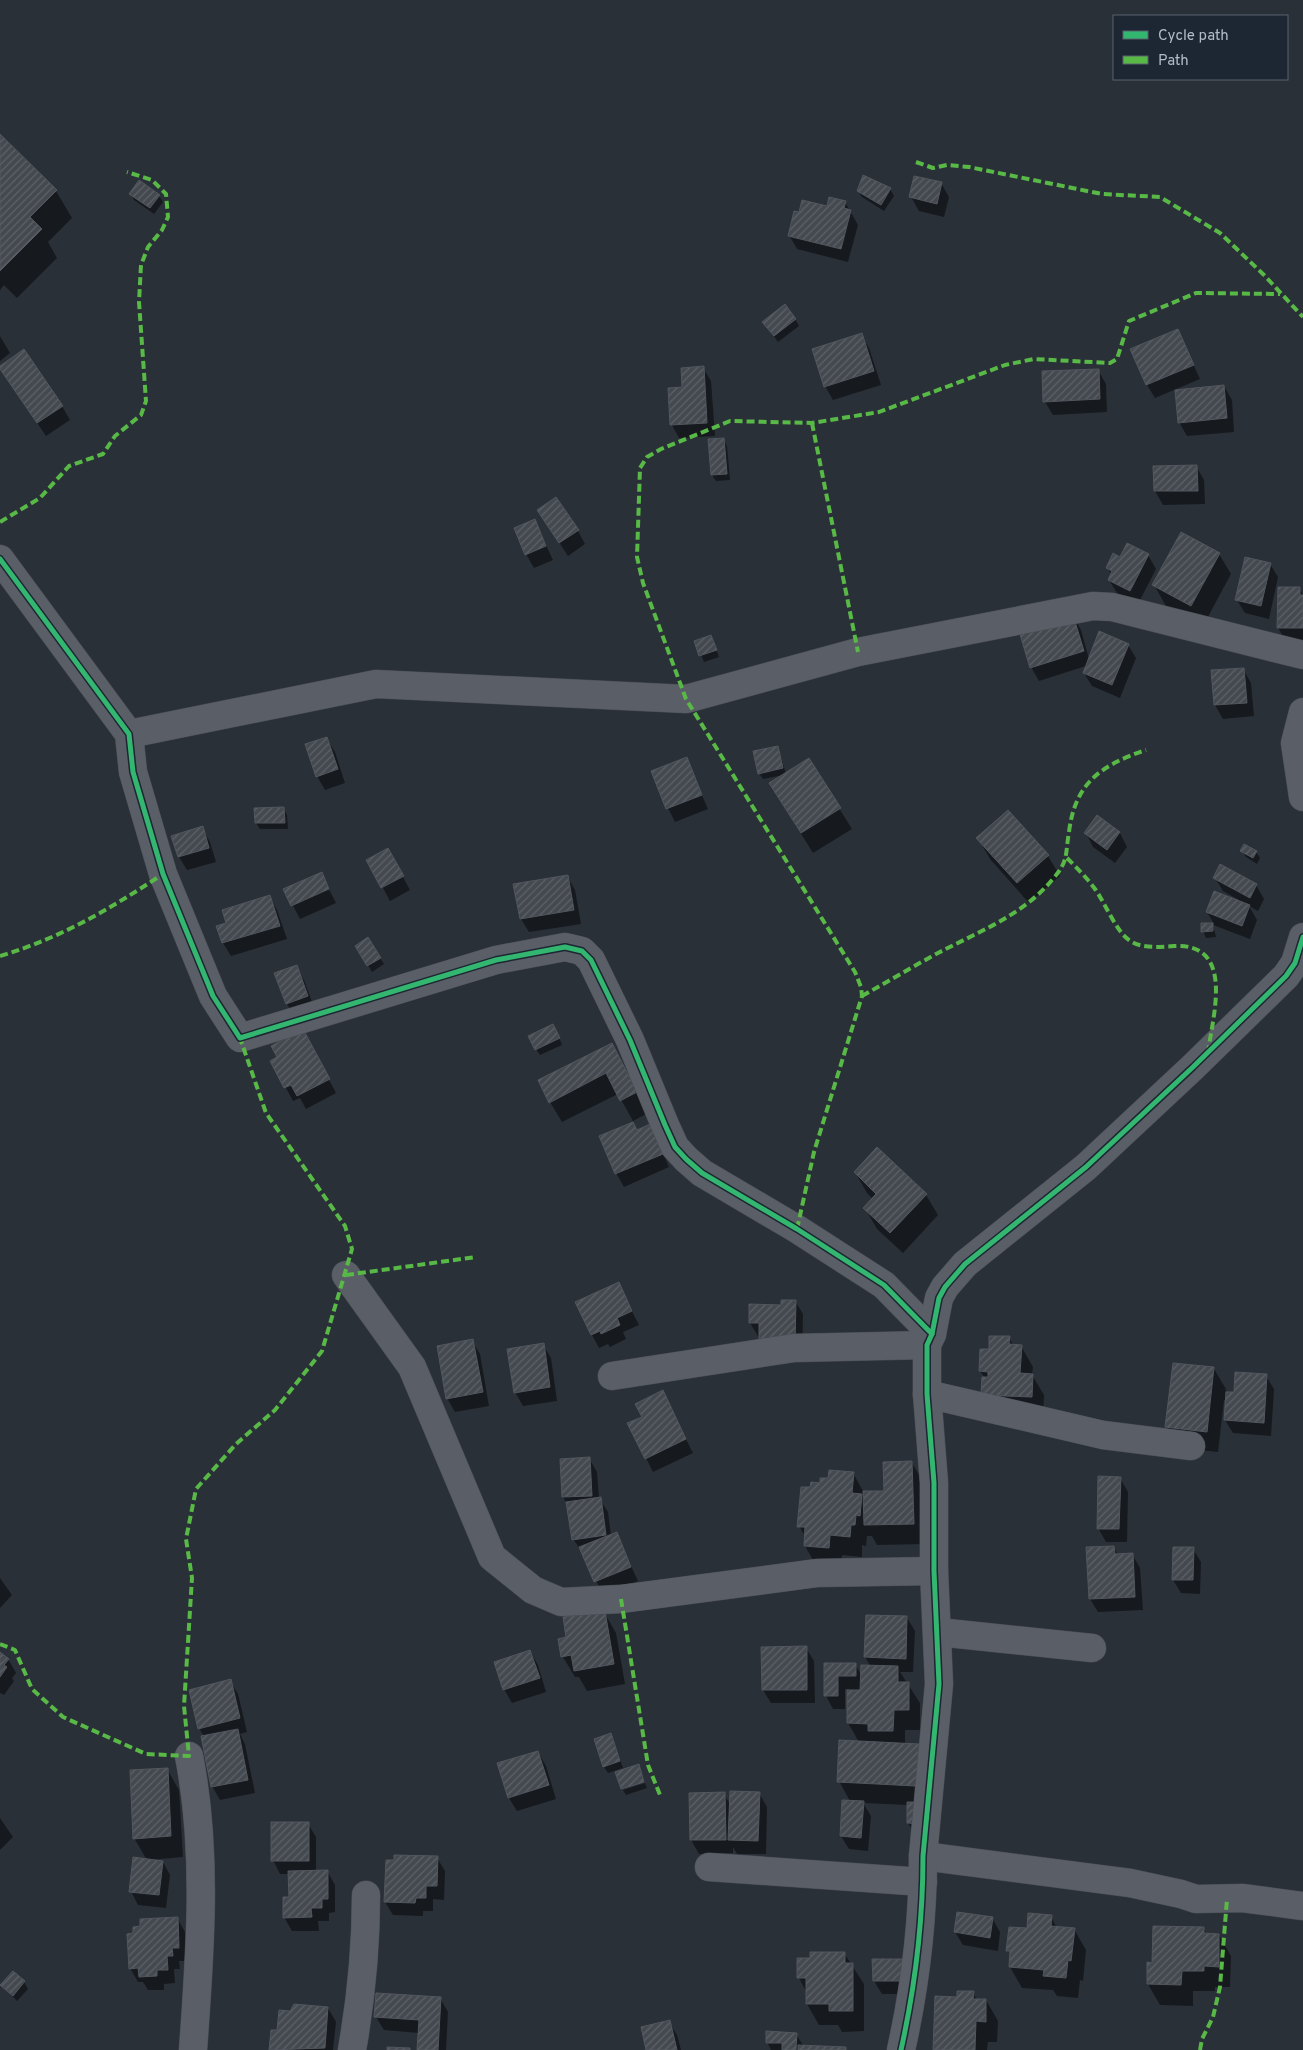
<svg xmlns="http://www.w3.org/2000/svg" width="1303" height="2050" viewBox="0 0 1303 2050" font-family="Overpass,sans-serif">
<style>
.shadow{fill:#0007}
.building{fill:url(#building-hatch);stroke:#52575f}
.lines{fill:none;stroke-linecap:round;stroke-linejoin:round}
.minor-casing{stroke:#484c53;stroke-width:29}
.minor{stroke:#5a5e66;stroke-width:28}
.quiet{stroke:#58b947;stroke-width:4;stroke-dasharray:8 4;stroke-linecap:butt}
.cycleway-casing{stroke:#1d2633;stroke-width:8}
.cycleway{stroke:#33b770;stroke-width:5}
</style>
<defs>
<pattern id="building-hatch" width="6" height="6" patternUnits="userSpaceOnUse" patternTransform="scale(1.25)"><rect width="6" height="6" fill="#444950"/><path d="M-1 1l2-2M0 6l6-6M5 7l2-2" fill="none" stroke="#5d6168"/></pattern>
</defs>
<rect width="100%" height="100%" fill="#2a3038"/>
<!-- shadow -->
<g class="shadow">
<path d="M0 135 56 191 72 218 48 242 57 258 17 298 4 285 0 290Z"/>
<path d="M864 176 890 189 894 196 884 211 862 197 858 191Z"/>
<path d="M941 183 949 197 944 217 919 211 911 197Z"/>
<path d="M131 194 159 196 163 202 154 214 134 200Z"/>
<path d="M845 202 858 225 848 262 797 249 789 235 800 214Z"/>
<path d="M795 319 799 326 778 342 764 322Z"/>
<path d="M1178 331 1200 379 1155 398 1147 385Z"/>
<path d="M861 335 869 348 881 385 833 400 825 386Z"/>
<path d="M0 336 10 353 0 361Z"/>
<path d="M0 367 62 406 70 420 46 436Z"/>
<path d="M703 368 711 381 715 436 679 438 672 425 683 389Z"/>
<path d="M1098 370 1106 384 1107 412 1053 415 1045 402Z"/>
<path d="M1224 386 1232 400 1234 432 1187 436 1179 422Z"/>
<path d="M723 439 727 446 730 480 716 481 712 475Z"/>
<path d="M1196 466 1204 480 1205 504 1163 505 1155 491Z"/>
<path d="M538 510 578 531 585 544 568 556Z"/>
<path d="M534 520 553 560 534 568 526 554Z"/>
<path d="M1219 554 1231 574 1203 626 1166 606 1154 585Z"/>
<path d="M1148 555 1156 569 1138 604 1117 593 1109 580 1112 575 1107 568 1120 559Z"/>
<path d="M1270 564 1278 577 1269 619 1245 613 1237 600Z"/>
<path d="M1299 588 1303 595V641H1286L1278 628Z"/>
<path d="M1073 616 1081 630 1089 659 1128 645 1136 658 1120 698 1092 686 1084 673 1086 666 1039 681 1031 667Z"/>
<path d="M711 636 719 657 704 662 696 642Z"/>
<path d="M1243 669 1251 683 1254 716 1223 719 1215 705Z"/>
<path d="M327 739 335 752 345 783 325 790 317 776Z"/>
<path d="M778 747 786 774 809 760 852 829 813 853 770 784 784 775 763 779 759 773Z"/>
<path d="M686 759 708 809 675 822 668 808Z"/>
<path d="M255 809H284L287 815 288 829H260L256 823Z"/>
<path d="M1098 817 1120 833 1127 847 1115 863 1093 847 1086 833Z"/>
<path d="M202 828 210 842 216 862 187 870 179 857Z"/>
<path d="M978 838 1048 856 1060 876 1029 903 990 859Z"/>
<path d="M388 849 410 890 390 901 368 860Z"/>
<path d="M1242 851 1256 852 1260 858 1257 864 1246 857Z"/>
<path d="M321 874 336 903 300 919 285 890Z"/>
<path d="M567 876 575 890 581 924 529 932 521 919Z"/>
<path d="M1215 878 1256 885 1264 899 1258 911 1249 906 1257 920 1250 939 1213 925 1216 937 1206 938 1203 931 1202 925 1214 924 1207 912 1239 900 1223 891Z"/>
<path d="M270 897 277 910 287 939 231 956 223 943 218 927 228 924Z"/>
<path d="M368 939 384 964 372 972 357 946Z"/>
<path d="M296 966 304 980 315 1010 295 1017 287 1004 276 974Z"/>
<path d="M557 1032 562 1045 540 1055 536 1049Z"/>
<path d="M310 1044 336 1093 306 1109 300 1098 293 1101 272 1062Z"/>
<path d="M612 1044 648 1113 633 1121 618 1094 562 1122 550 1102Z"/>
<path d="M637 1131 657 1139 669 1167 624 1187 616 1173Z"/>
<path d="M855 1172 926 1195 938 1215 903 1253 877 1229 865 1208 873 1199 867 1193Z"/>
<path d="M618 1284 639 1325 623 1332 626 1339 610 1347 608 1344 599 1348 592 1335Z"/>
<path d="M795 1301 803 1314 802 1357 758 1336 750 1323Z"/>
<path d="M1009 1338 1014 1346H1021L1033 1367 1032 1375 1044 1395 1043 1417 994 1416 985 1378 980 1371 990 1350Z"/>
<path d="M472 1341 480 1354 489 1406 455 1412 447 1398Z"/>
<path d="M543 1345 551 1358 557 1401 523 1406 515 1392Z"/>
<path d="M1214 1369 1226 1389 1225 1393 1235 1394 1266 1376 1274 1389 1271 1436 1233 1433 1225 1420 1227 1400H1224L1218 1452 1179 1448 1167 1427Z"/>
<path d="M662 1392 693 1453 653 1472 646 1458 643 1418Z"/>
<path d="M589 1458 597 1472 599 1498 608 1512 611 1536 616 1534 638 1581 603 1595 583 1553 573 1539 568 1505 563 1497 561 1460Z"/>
<path d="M912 1463 924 1483 925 1544 877 1545 872 1536H867L866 1546 862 1545V1557L842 1555 840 1569 817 1567 805 1546 806 1538 799 1526 811 1489 829 1479 853 1473 864 1493 885 1492Z"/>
<path d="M1120 1478 1128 1492 1127 1542H1106L1098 1528Z"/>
<path d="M1114 1547 1118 1555 1132 1554 1140 1568 1143 1610 1098 1612 1090 1599Z"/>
<path d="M1193 1549 1201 1562 1200 1594 1181 1593 1173 1580Z"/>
<path d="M0 1578 12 1595 0 1608Z"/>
<path d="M604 1612 616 1633 625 1684 587 1691 579 1677H575L563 1657 568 1638Z"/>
<path d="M907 1618 915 1631 913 1672H900L920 1703V1730H905V1744L918 1745 930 1766 923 1830H912L908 1823V1805L863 1803 871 1816 868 1851 849 1849 841 1836 850 1801 839 1781 859 1742 848 1723 849 1689H845V1709H833L826 1696V1664H855L862 1676 871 1667 865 1657Z"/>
<path d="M806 1648 814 1661 815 1703H771L763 1690Z"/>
<path d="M530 1651 538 1665 546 1692 512 1703 504 1689Z"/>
<path d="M0 1654 8 1659 16 1673 12 1678 14 1681 4 1695 0 1693Z"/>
<path d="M230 1681 238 1694 247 1732 240 1734 245 1744 255 1793 220 1800 212 1786 204 1737 199 1728Z"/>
<path d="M611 1735 623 1768 608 1773 604 1767Z"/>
<path d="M538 1752 546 1766 556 1799 517 1811 509 1798Z"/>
<path d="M167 1769 179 1790 183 1857 149 1860 163 1862 170 1875 166 1908 138 1905 131 1891 147 1860 134 1838Z"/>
<path d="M645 1783 647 1788 626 1795 623 1790Z"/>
<path d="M759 1793 767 1807 766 1854H737L733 1847V1853L699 1854 691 1840 724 1794 730 1804Z"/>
<path d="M0 1818 13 1837 0 1850Z"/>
<path d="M308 1824 316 1837V1871H327L335 1885V1912L329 1913V1921H318L319 1931H292L284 1917 290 1898V1874H280L273 1860Z"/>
<path d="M437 1858 445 1871 444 1900 433 1899V1911H423V1916L393 1915 385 1902Z"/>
<path d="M1051 1917 1057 1928 1074 1929 1086 1950 1083 1981 1080 1980 1078 1998 1057 1996 1053 1990 1022 1988 1010 1967 1011 1956 1008 1950 1028 1929Z"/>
<path d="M177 1918 185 1932 186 1961H179L180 1969H174L175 1983 164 1984V1990H148L143 1982H138L130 1968 135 1935Z"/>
<path d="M992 1918 1000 1932 998 1951 963 1945 955 1932Z"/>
<path d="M1204 1929 1207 1935H1219L1231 1956 1230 1987H1215V1991H1193V2006L1160 2005 1148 1984 1149 1964H1153Z"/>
<path d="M844 1953 864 1984V2031L842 2032 838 2025H819L807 2004V1993L799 1978 811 1959Z"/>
<path d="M901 1960 909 1974V1994H882L874 1981Z"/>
<path d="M24 1982 28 1989 17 2001 2 1985Z"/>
<path d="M973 1993 977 2000H986L998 2021 997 2042H988L987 2050H934L958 1998Z"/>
<path d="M440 1998 448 2012 446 2050H418L419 2033 384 2030 376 2017Z"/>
<path d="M291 2008H328L336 2022 333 2050H271L273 2031H278Z"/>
<path d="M669 2022 677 2035 681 2050H648Z"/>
<path d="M796 2034 804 2047 845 2048 847 2050H771L767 2042Z"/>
</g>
<!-- building -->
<g class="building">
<path d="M0 134 57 190 30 217 42 229 0 271Z"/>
<path d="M863 175 891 188 881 205 857 191Z"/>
<path d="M914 176 942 182 937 204 909 197Z"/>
<path d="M139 180 160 195 150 208 129 194Z"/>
<path d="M829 197 846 201 844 208 851 210 841 249 788 236 794 211 799 212 802 200 827 206Z"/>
<path d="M785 304 796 319 774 336 762 322Z"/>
<path d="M1178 329 1194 365 1146 385 1130 349Z"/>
<path d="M862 333 874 371 824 387 812 349Z"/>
<path d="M24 349 63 406 37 423 0 369V366Z"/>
<path d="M704 366 707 423 670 425 668 388 682 387 681 368Z"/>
<path d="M1099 369 1100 399 1043 402 1042 371Z"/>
<path d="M1224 385 1227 418 1178 423 1175 390Z"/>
<path d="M724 438 727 474 711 475 708 439Z"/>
<path d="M1197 465 1198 491H1154L1153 466Z"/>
<path d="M556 497 579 530 559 543 537 510Z"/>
<path d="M535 519 546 546 525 555 514 528Z"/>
<path d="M1181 532 1220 553 1191 606 1152 585Z"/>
<path d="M1127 543 1149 554 1130 591 1108 580 1112 571 1106 568 1113 553 1120 557Z"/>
<path d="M1245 557 1271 563 1261 606 1235 600Z"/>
<path d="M1278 587H1300V595H1303V628H1277Z"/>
<path d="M1073 615 1084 651 1030 668 1019 631Z"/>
<path d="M1099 631 1129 644 1112 685 1083 673Z"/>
<path d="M711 635 717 650 699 656 694 641Z"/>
<path d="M1244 668 1247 703 1214 705 1211 670Z"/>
<path d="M327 737 338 769 316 777 305 744Z"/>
<path d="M778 746 783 768 758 774 753 751Z"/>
<path d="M687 757 702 795 666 809 651 771Z"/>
<path d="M809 758 841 808 801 833 769 783Z"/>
<path d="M284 807 285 823H255L254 808Z"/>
<path d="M1008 810 1049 855 1017 883 976 838Z"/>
<path d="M1097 815 1120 832 1107 850 1084 833Z"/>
<path d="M203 826 209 848 178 857 171 836Z"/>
<path d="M1244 844 1257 851 1253 858 1240 851Z"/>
<path d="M388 848 404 876 381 888 366 860Z"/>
<path d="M1220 864 1257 884 1250 898 1213 878Z"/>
<path d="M322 872 329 889 291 906 283 889Z"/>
<path d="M568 875 574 910 520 919 513 884Z"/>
<path d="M1214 891 1250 905 1242 926 1206 912Z"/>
<path d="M270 895 280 926 222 943 216 926 226 923 222 910Z"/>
<path d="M1201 923H1213V931L1201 932Z"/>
<path d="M368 937 381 958 367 966 355 946Z"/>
<path d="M297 965 308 996 286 1004 274 973Z"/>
<path d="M553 1024 560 1038 535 1050 528 1036Z"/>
<path d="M303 1029 330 1079 297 1096 291 1085 284 1088 270 1061 277 1057 271 1046Z"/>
<path d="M612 1043 637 1092 620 1101 606 1073 549 1103 538 1080Z"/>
<path d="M633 1122 637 1130 650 1124 663 1154 615 1174 599 1136Z"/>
<path d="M877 1147 927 1194 890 1233 863 1208 876 1194 854 1172Z"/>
<path d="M619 1282 632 1311 617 1318 620 1325 601 1334 600 1331 591 1335 575 1302Z"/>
<path d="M781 1300H796L795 1344 759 1343V1323H749V1304L781 1305Z"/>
<path d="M989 1336H1010L1009 1344 1022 1345 1020 1373 1033 1374 1032 1397 981 1395 982 1377H988V1372L979 1371 980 1349H989Z"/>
<path d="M473 1339 483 1392 446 1399 437 1346Z"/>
<path d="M544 1343 550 1387 514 1393 507 1349Z"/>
<path d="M1173 1363 1214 1367 1207 1432 1165 1427Z"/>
<path d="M1235 1372 1267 1374 1264 1423 1224 1420 1226 1392H1234Z"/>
<path d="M663 1390 686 1439 645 1459 627 1423 642 1417 635 1404Z"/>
<path d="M590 1457 592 1496 562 1497 560 1459Z"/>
<path d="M912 1461 914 1524 864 1525 863 1491H884L883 1462Z"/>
<path d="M829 1470 854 1472 852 1493 862 1494 860 1516 856 1515 855 1525H851L850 1537 830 1535 829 1548 804 1546 805 1527H797L801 1487H810L811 1482 820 1483V1478H828Z"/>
<path d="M1098 1476 1121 1477 1119 1529H1097Z"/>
<path d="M601 1497 606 1535 572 1540 566 1502Z"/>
<path d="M617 1532 631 1567 594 1582 579 1547Z"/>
<path d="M1114 1546 1115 1554 1133 1553 1135 1597 1089 1599 1086 1547Z"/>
<path d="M1173 1547H1194L1193 1580H1172Z"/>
<path d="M605 1611 614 1664 574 1671 571 1655 561 1657 558 1639 566 1637 563 1617Z"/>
<path d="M866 1615 907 1616 906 1659 864 1657Z"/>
<path d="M807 1646V1690H762L761 1647Z"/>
<path d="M530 1650 540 1678 503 1690 494 1662Z"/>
<path d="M0 1652 9 1659 4 1665 7 1667 0 1677Z"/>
<path d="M824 1663H856V1676H838V1696H824Z"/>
<path d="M861 1665 898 1666V1682H909V1710H894L893 1731H868V1724L847 1723V1690H860Z"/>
<path d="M231 1679 240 1718 198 1729 189 1690Z"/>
<path d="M238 1729 248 1780 211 1787 201 1736Z"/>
<path d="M611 1733 620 1761 603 1767 594 1739Z"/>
<path d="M839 1740 919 1744 916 1786 837 1782Z"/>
<path d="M538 1751 549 1785 508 1798 497 1763Z"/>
<path d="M639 1764 644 1782 621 1789 615 1772Z"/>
<path d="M168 1768 171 1836 133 1839 130 1770Z"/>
<path d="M730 1791 760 1792 758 1841 728 1840Z"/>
<path d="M725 1792 726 1840H690L689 1793Z"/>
<path d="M842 1800 864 1801 861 1838 840 1836Z"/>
<path d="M907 1802H921L920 1824 907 1823Z"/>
<rect x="271" y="1822" width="38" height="39"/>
<path d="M394 1855 438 1856 437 1886H426V1898H416L415 1903 384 1902 386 1860H394Z"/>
<path d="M133 1857 163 1861 159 1895 129 1892Z"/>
<path d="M328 1870V1899H322V1908H311L312 1917 283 1918V1897H289L288 1871Z"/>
<path d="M957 1912 993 1917 990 1938 954 1932Z"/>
<path d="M1028 1913 1052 1915 1051 1926 1075 1928 1071 1961 1068 1960 1066 1978 1043 1976 1044 1970 1009 1967 1010 1951H1006L1009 1927 1027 1928Z"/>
<path d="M178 1917 179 1948H172L173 1956H167L168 1970H157V1976L139 1977 138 1968 129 1969 127 1934 133 1933V1927L140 1926V1919Z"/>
<path d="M1153 1926 1204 1927V1933L1219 1934V1967L1204 1966V1971H1182L1181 1985 1147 1984V1962L1152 1963Z"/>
<path d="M810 1952H845V1963H853V2011H829V2004H806V1978H797V1958H810Z"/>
<path d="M872 1959H902V1981H873Z"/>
<path d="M13 1971 25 1981 13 1996 0 1985Z"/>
<path d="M957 1991H974L973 1999H986V2022L976 2021 975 2050H933L935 1996 957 1997Z"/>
<path d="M376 1993 441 1997 438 2050H417L419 2020 374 2017Z"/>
<path d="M294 2004 328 2007 325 2048 269 2050 271 2030H277L279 2010 290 2011Z"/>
<path d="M670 2020 677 2050H646L641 2027Z"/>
<path d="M766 2031 797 2033 796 2050H782V2043H766Z"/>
<path d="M798 2045 846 2047V2050H798Z"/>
<path d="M387 2047 410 2048V2050H387Z"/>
</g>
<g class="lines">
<defs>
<g id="minor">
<path d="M0 559 129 734 133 772 163 874 213 996 240 1038 496 960 565 947 582 951 591 960 630 1040 665 1125 675 1147 686 1159 702 1173 797 1229 884 1285 932 1334"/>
<path d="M1303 712 1295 743 1303 797"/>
<path d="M129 734 376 684 686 699 858 652 1093 606 1112 607 1303 655"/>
<path d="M346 1275 412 1367 492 1557 533 1590 561 1602 621 1599 817 1573 934 1571"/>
<path d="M612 1376 794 1348 927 1345"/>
<path d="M927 1394 1103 1435 1191 1446"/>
<path d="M938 1632 1092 1648"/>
<path d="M189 1756C208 1853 200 1953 193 2050"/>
<path d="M923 1856 1130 1883 1181 1894 1196 1899 1242 1898 1303 1906"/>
<path d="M709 1867 923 1882"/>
<path d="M352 2050C361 1999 366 1947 366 1895"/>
<path d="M901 2050C915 1987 923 1920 923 1856L939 1684 934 1571V1483L927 1394V1345L932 1334 939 1298 945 1287 965 1264 1086 1167 1193 1067 1286 976 1295 963 1303 937"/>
</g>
</defs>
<!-- minor casing -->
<use href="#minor" class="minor-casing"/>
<!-- minor -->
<use href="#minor" class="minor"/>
<!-- quiet -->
<g class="quiet">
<path d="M916 162 933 168 947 165 969 167 1102 194 1160 197 1220 233 1264 275 1303 317"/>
<path d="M812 423 858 652"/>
<path d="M0 522 40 498 69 466 103 454 115 436 141 415 146 401 139 302 141 265 148 247 162 230 168 217 166 194 152 180 127 172"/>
<path d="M1067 858C1077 868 1087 878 1095 889 1105 903 1116 931 1129 940 1141 949 1159 947 1174 946 1235 943 1213 1015 1208 1052"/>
<path d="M0 956C63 937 108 910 163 874"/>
<path d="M862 996C887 982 912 967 938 953 978 932 1023 915 1052 880 1069 861 1065 855 1069 832 1075 783 1101 765 1146 750"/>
<path d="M797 1229 814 1152 862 996 861 987 855 972 686 699 643 583 637 557 640 468 647 457 661 449 730 421 812 423 879 412 1005 365 1034 359 1110 363 1117 359 1129 321 1196 293 1280 294"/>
<path d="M346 1275 476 1257"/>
<path d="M621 1599 648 1765 660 1795"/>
<path d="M0 1644 15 1650 32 1689 63 1717 146 1754 189 1756 184 1706 192 1578 186 1539 196 1489 236 1444 275 1410 322 1351 352 1249 345 1226 266 1113 240 1038"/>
<path d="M1200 2050 1202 2039 1213 2017 1220 1987 1227 1899"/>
</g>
<defs>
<g id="cycleway">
<path d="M0 559 129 734 133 772 163 874 213 996 240 1038 496 960 565 947 582 951 591 960 630 1040 665 1125 675 1147 686 1159 702 1173 797 1229 884 1285 932 1334"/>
<path d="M901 2050C915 1987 923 1920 923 1856L939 1684 934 1571V1483L927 1394V1345L932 1334 939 1298 945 1287 965 1264 1086 1167 1193 1067 1286 976 1295 963 1303 937"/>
</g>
</defs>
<!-- cycleway casing -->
<use href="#cycleway" class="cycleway-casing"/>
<!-- cycleway -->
<use href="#cycleway" class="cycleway"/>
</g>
<!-- legend -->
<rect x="1113" y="15" width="175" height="65" fill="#1d2633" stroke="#59626f"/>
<rect x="1123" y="31" width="25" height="8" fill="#33b770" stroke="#59626f"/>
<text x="1158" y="40" font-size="15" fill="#b4bcc9">Cycle path</text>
<rect x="1123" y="56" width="25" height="8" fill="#58b947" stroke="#59626f"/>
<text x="1158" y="65" font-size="15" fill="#b4bcc9">Path</text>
</svg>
